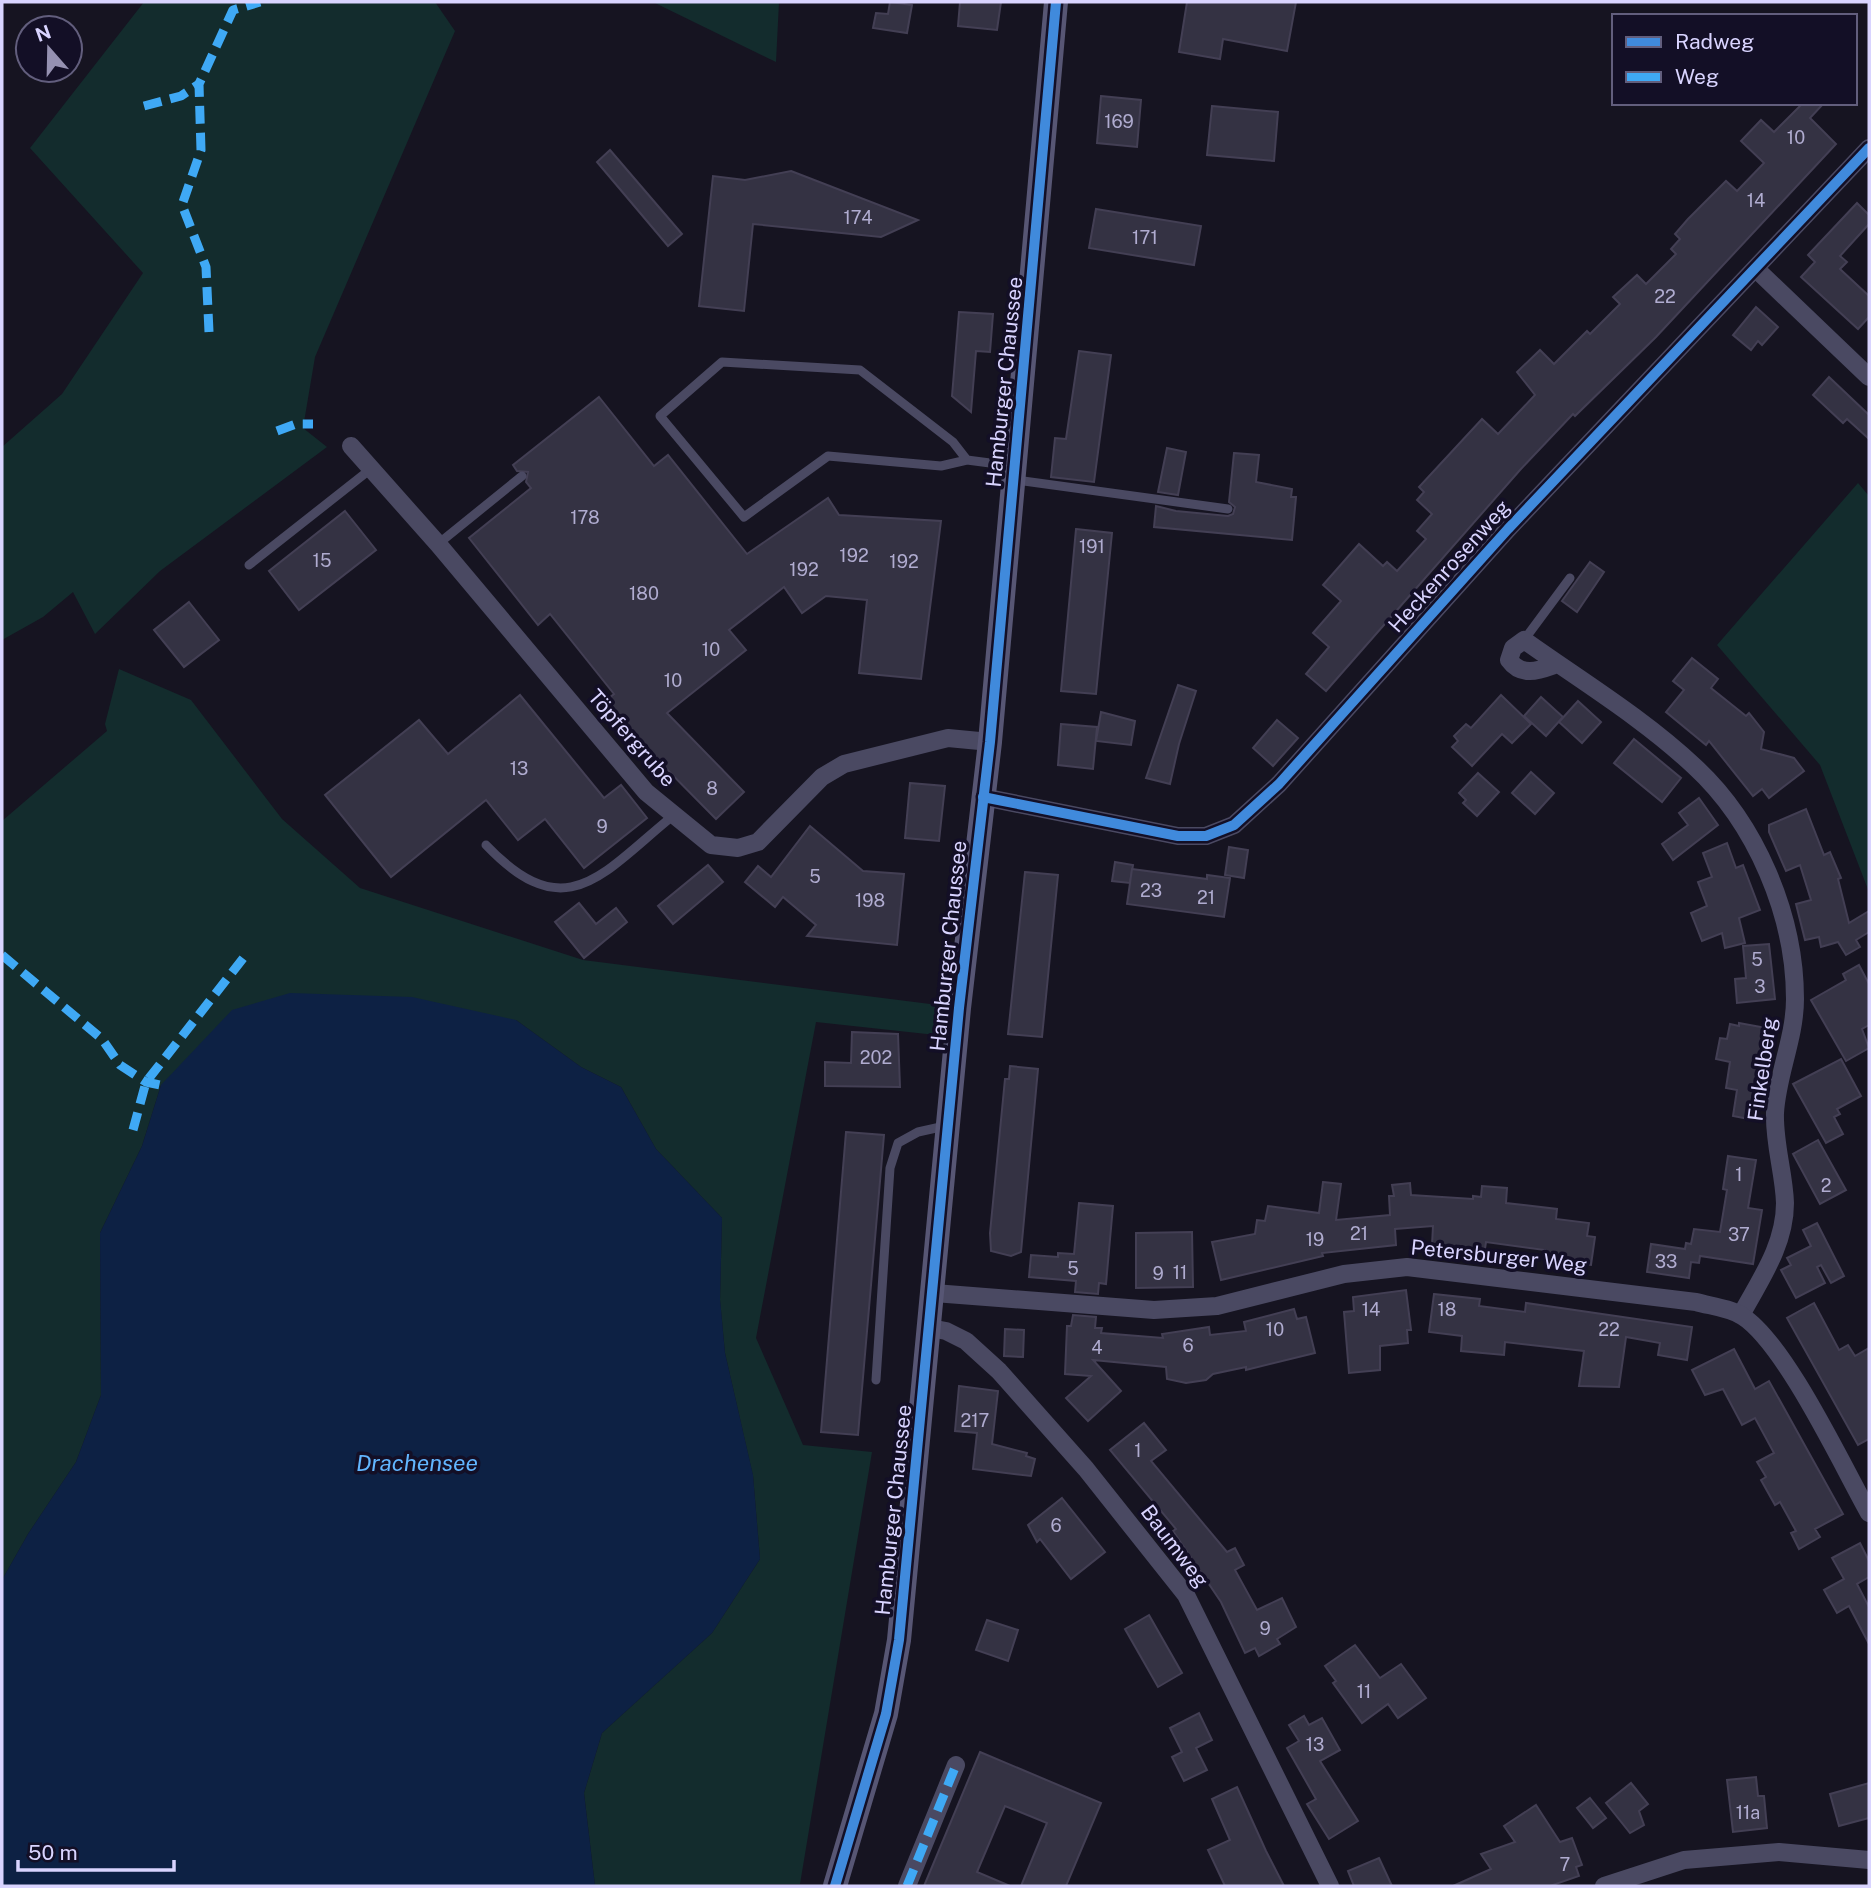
<svg xmlns="http://www.w3.org/2000/svg" width="1871" height="1888" viewBox="0 0 1871 1888" font-family="'Public Sans',sans-serif">
<style>
.green{fill:#132c2d}
.water{fill:#0d2144}
.building{fill:#343243;stroke:#433f54;stroke-width:2}
.lines{fill:none;stroke-linecap:round;stroke-linejoin:round}
.service{stroke:#4a4962;stroke-width:9}
.minor{stroke:#4a4962;stroke-width:18}
.secondary{stroke:#575674;stroke-width:24}
.quiet{stroke:#3fa9f5;stroke-width:9;stroke-dasharray:18 9;stroke-linecap:butt}
.cycleway-casing{stroke:#130f26;stroke-width:15}
.cycleway{stroke:#408adc;stroke-width:10}
.labels{text-anchor:middle;dominant-baseline:central;stroke-width:7;stroke-linejoin:round;paint-order:stroke}
.number-label{font-size:18px;fill:#b0acd0}
.street-label{font-size:21px;fill:#d9d4ff;stroke:#130f26}
.water-label{font-size:23px;font-style:italic;fill:#62b6ff;stroke:#130f26}
</style>
<rect width="100%" height="100%" fill="#161421"/>
<!-- green -->
<g class="green">
<path d="M144 2H435L455 31 315 357 303 428 327 447 160 571 95 634 73 592 43 617 2 640V447L62 394 143 273 30 148Z"/>
<path d="M653 2H779L776 62Z"/>
<path d="M1858 483 1869 496V892L1820 765 1717 645Z"/>
<path d="M119 669 191 700 282 819 360 888 583 960 938 1005 936 1035 816 1022 756 1338 803 1445 872 1452 800 1884 595 1886 584 1793 602 1733 712 1633 760 1559 753 1476 725 1353 720 1300 722 1218 656 1149 621 1087 581 1067 516 1020 161 1085 142 1146 100 1233 101 1395 76 1462 28 1534 2 1580V821L107 731 105 724Z"/>
</g>
<!-- water -->
<path class="water" d="M290 993 412 997 516 1020 581 1067 621 1087 656 1149 722 1218 720 1299 725 1353 753 1475 760 1559 712 1633 602 1733 584 1793 595 1886H2V1580L28 1534 76 1462 101 1395 100 1233 142 1146 161 1085 232 1010Z"/>
<!-- building -->
<g class="building">
<path d="M890 2 912 5 907 33 873 28 876 13 888 14Z"/>
<path d="M960 2H1001L997 30 958 26Z"/>
<path d="M1187 2H1296L1287 51 1223 39 1220 59 1179 52Z"/>
<path d="M1101 96 1141 100 1137 147 1097 143Z"/>
<path d="M1803 103H1824L1810 118 1836 144 1656 337 1575 416 1573 414 1520 470 1326 691 1306 674 1329 647 1313 633 1341 601 1323 585 1359 544 1383 566 1387 562 1397 571 1426 539 1417 531 1432 514 1417 500 1424 492 1419 487 1482 419 1498 434 1535 395 1517 372 1540 350 1554 364 1587 331 1590 334 1620 304 1613 297 1637 275 1646 284 1676 254 1671 249 1680 239 1675 234 1688 219 1726 181 1737 191 1764 163 1741 141 1761 120 1774 132Z"/>
<path d="M1212 106 1278 112 1274 161 1207 155Z"/>
<path d="M610 150 682 234 668 246 597 162Z"/>
<path d="M791 171 918 220 881 237 753 224 744 311 699 306 713 176 745 180Z"/>
<path d="M1857 203 1869 215V224L1840 256 1847 262 1840 269 1869 296V317L1858 329 1801 277 1815 262 1808 255Z"/>
<path d="M1096 209 1201 226 1194 265 1089 248Z"/>
<path d="M1756 307 1778 327 1762 345 1758 341 1751 350 1733 335Z"/>
<path d="M959 312 993 314 990 352 976 351 971 412 952 396Z"/>
<path d="M1079 351 1111 355 1094 482 1051 477 1055 438 1066 439Z"/>
<path d="M1829 377 1869 415V439L1847 419 1843 423 1813 395Z"/>
<path d="M599 397 654 466 668 455 747 554 828 498 839 515 941 521 921 679 859 673 867 600 826 596 802 613 784 587 729 630 746 650 667 713 744 792 716 819 635 737 629 742 600 705 614 694 550 614 538 625 469 538 531 488 526 482 528 472 517 471 513 465Z"/>
<path d="M1167 448 1186 452 1178 495 1158 492Z"/>
<path d="M1234 453 1259 455 1256 482 1292 489 1291 497H1296L1292 540 1154 527 1156 506 1176 511 1228 516 1233 514 1235 507 1229 502Z"/>
<path d="M345 511 376 550 299 610 269 571Z"/>
<path d="M1076 529 1112 533 1096 694 1061 691Z"/>
<path d="M1590 562 1604 572 1577 612 1562 601Z"/>
<path d="M189 602 219 640 184 667 154 630Z"/>
<path d="M1692 658 1718 679 1711 688 1746 716 1749 713 1764 732 1761 749 1794 758 1804 771 1769 798 1762 789 1753 796 1709 741 1706 745 1666 712 1684 690 1673 681Z"/>
<path d="M1178 685 1196 691 1179 744 1170 784 1146 778Z"/>
<path d="M520 695 604 798 621 785 647 818 584 868 545 819 518 840 486 800 391 877 325 795 419 720 448 754Z"/>
<path d="M1501 695 1531 724 1512 743 1502 734 1472 766 1452 747 1458 741 1454 736 1466 724 1471 728Z"/>
<path d="M1541 697 1563 717 1546 736 1524 716Z"/>
<path d="M1578 701 1601 722 1582 743 1559 722Z"/>
<path d="M1101 712 1135 721 1131 745 1096 741Z"/>
<path d="M1277 720 1298 738 1273 766 1253 748Z"/>
<path d="M1061 724 1097 727 1093 769 1058 765Z"/>
<path d="M1634 739 1681 778 1662 802 1614 763Z"/>
<path d="M1531 772 1554 793 1535 814 1512 793Z"/>
<path d="M1478 773 1499 792 1477 816 1463 803 1466 800 1459 793Z"/>
<path d="M910 783 945 786 939 841 905 838Z"/>
<path d="M1699 798 1718 825 1673 860 1662 844 1688 825 1679 813Z"/>
<path d="M1806 809 1824 855 1830 852 1841 878 1838 879 1849 923 1869 911V932L1856 940 1860 947 1846 955 1838 942 1821 947 1819 937 1805 940 1796 904 1811 900 1800 865 1786 871 1769 832V825Z"/>
<path d="M810 826 863 871 904 874 897 945 807 936 816 925 783 897 775 907 745 882 758 866 771 877Z"/>
<path d="M1727 843 1736 868 1743 865 1760 910 1739 918 1745 943 1725 948 1722 933 1702 941 1691 913 1707 906 1698 882 1712 877 1703 853Z"/>
<path d="M1229 847 1248 850 1244 878 1225 875Z"/>
<path d="M1115 862 1133 865 1130 883 1112 881Z"/>
<path d="M708 865 723 882 673 924 658 906Z"/>
<path d="M1132 869 1207 879V875L1230 878 1224 917 1127 904Z"/>
<path d="M1025 872 1058 875 1042 1037 1008 1034Z"/>
<path d="M579 903 596 924 616 908 627 922 584 958 555 922Z"/>
<path d="M1769 944 1775 999 1737 1003 1735 979 1746 978 1743 946Z"/>
<path d="M1859 965 1869 984V1025L1862 1029 1869 1048 1846 1061 1811 1000 1846 980 1843 974Z"/>
<path d="M1739 1023 1772 1029 1761 1094 1754 1093 1749 1119 1733 1116 1737 1090 1726 1088 1730 1062 1716 1059 1720 1038 1727 1039 1730 1024 1739 1026Z"/>
<path d="M852 1032 898 1034 900 1087 825 1086V1062L851 1063Z"/>
<path d="M1841 1059 1861 1096 1837 1109 1840 1114 1834 1117 1843 1134 1826 1143 1793 1084Z"/>
<path d="M1010 1066 1038 1069 1021 1252 1011 1256 991 1251 990 1233 1005 1079H1009Z"/>
<path d="M846 1132 884 1135 858 1435 821 1432Z"/>
<path d="M1818 1140 1846 1190 1820 1204 1793 1154Z"/>
<path d="M1728 1156 1756 1160 1748 1208 1762 1210 1753 1264 1700 1256 1699 1263 1691 1262 1689 1278 1647 1272 1651 1244 1685 1249 1686 1243 1691 1244 1694 1229 1720 1232 1727 1190 1723 1189Z"/>
<path d="M1323 1182 1341 1184 1336 1220 1390 1215 1389 1196H1394L1392 1185 1410 1183 1411 1195 1473 1199V1196L1481 1197 1482 1186 1507 1188 1506 1203 1557 1209 1556 1219 1589 1223 1587 1236 1595 1237 1591 1265 1544 1259 1545 1250 1486 1242 1485 1249 1432 1245 1433 1226 1395 1229 1396 1245 1322 1253 1323 1256 1221 1280 1212 1242 1255 1234 1257 1220 1265 1221 1268 1206 1319 1213Z"/>
<path d="M1079 1203 1113 1206 1106 1284 1099 1283 1098 1294 1075 1292 1076 1281 1029 1277 1031 1255 1058 1257V1253L1074 1254Z"/>
<path d="M1817 1223 1844 1276 1831 1283 1821 1265 1817 1267 1825 1283 1796 1298 1781 1270 1791 1265 1787 1258 1811 1246 1803 1230Z"/>
<path d="M1192 1232 1193 1287 1136 1288V1233Z"/>
<path d="M1406 1290 1411 1330H1407L1408 1343 1380 1346V1370L1349 1373 1344 1312 1354 1311 1353 1297Z"/>
<path d="M1434 1294 1480 1299 1479 1306 1525 1312 1526 1303 1692 1327 1687 1360 1658 1355 1660 1343 1626 1337 1619 1387 1579 1386 1584 1351 1505 1342 1504 1355 1461 1351 1462 1336 1429 1332Z"/>
<path d="M1814 1303 1839 1350 1848 1345 1855 1356 1869 1348V1439L1858 1445 1787 1318Z"/>
<path d="M1294 1309 1297 1319 1306 1317 1315 1353 1246 1370V1367L1213 1374 1206 1380 1186 1383 1167 1379 1166 1367 1093 1360 1121 1391 1088 1421 1066 1398 1091 1376 1065 1374 1067 1326H1071L1073 1315 1096 1317 1095 1328H1102L1101 1333 1163 1338 1162 1334 1209 1327 1210 1335 1246 1331 1244 1322Z"/>
<path d="M1005 1329 1024 1330 1023 1357 1004 1356Z"/>
<path d="M1734 1349 1755 1389 1769 1381 1843 1514 1815 1529 1820 1537 1799 1549 1791 1533 1796 1531 1780 1502 1775 1505 1761 1480 1766 1477 1757 1462 1774 1453 1755 1418 1742 1425 1723 1389 1705 1395 1692 1370Z"/>
<path d="M959 1386 998 1391 992 1444 1027 1453 1026 1456 1035 1459 1031 1476 973 1469 977 1433 955 1431Z"/>
<path d="M1144 1423 1166 1450 1151 1461 1227 1552 1235 1548 1244 1565 1235 1570 1257 1610 1282 1598 1296 1627 1277 1639 1280 1644 1259 1656 1255 1648 1245 1653 1221 1602 1173 1531 1176 1529 1110 1450Z"/>
<path d="M1062 1498 1105 1552 1071 1579 1040 1539 1037 1542 1028 1525Z"/>
<path d="M1860 1543 1869 1561V1577L1857 1584 1869 1607V1644L1849 1606 1837 1613 1824 1590 1844 1579 1832 1558Z"/>
<path d="M1149 1615 1182 1673 1158 1687 1125 1629Z"/>
<path d="M987 1620 1018 1630 1008 1661 976 1650Z"/>
<path d="M1355 1645 1380 1678 1401 1664 1426 1698 1398 1718 1388 1704 1362 1723 1333 1683 1336 1681 1325 1666Z"/>
<path d="M1199 1713 1212 1740 1196 1748 1207 1770 1184 1781 1172 1757 1182 1752 1170 1728Z"/>
<path d="M1304 1716 1309 1725 1322 1718 1340 1750 1320 1761 1358 1821 1329 1839 1307 1804 1316 1799 1287 1748 1299 1741 1289 1725Z"/>
<path d="M980 1752 1101 1803 1066 1886H1021L1047 1823 1005 1806 977 1872 1010 1886H924Z"/>
<path d="M1756 1777 1758 1796H1764L1767 1828 1733 1832 1727 1780Z"/>
<path d="M1631 1783 1648 1804 1639 1811 1644 1825 1630 1833 1606 1803Z"/>
<path d="M1869 1783V1818L1839 1826 1830 1794Z"/>
<path d="M1237 1787 1266 1851 1284 1886H1225L1208 1850 1230 1840 1212 1799Z"/>
<path d="M1590 1798 1606 1818 1593 1828 1577 1808Z"/>
<path d="M1536 1805 1560 1842 1572 1838 1582 1865 1576 1867 1579 1876 1550 1886H1453L1491 1869 1481 1854 1515 1842 1504 1826Z"/>
<path d="M1379 1858 1392 1886H1354L1348 1871Z"/>
</g>
<g class="lines">
<!-- service -->
<g class="service">
<path d="M967 460 953 442 860 370 722 362 660 416 744 517 828 456 941 466 967 460 1013 466"/>
<path d="M1016 480 1228 509"/>
<path d="M438 544 522 476"/>
<path d="M249 565 372 468"/>
<path d="M1524 640 1570 578"/>
<path d="M486 845C567 930 603 872 674 815"/>
<path d="M876 1380 890 1168 898 1143 918 1132 945 1126"/>
</g>
<!-- minor -->
<g class="minor">
<path d="M1756 269 1869 377"/>
<path d="M351 446 438 544 646 792 711 845 738 848 758 842 822 777 844 764 948 738 990 742"/>
<path d="M1557 664C1540 670 1522 678 1509 660L1513 648 1524 640C1580 680 1643 718 1694 766 1756 823 1795 915 1795 999 1795 1038 1777 1075 1775 1113 1774 1144 1784 1173 1785 1203 1785 1245 1760 1280 1741 1315"/>
<path d="M983 797 1178 836H1206L1234 825 1279 784 1508 529 1869 148"/>
<path d="M934 1293 1154 1310 1217 1306 1344 1274 1407 1267 1696 1302C1710 1306 1730 1308 1742 1316 1785 1343 1842 1465 1869 1513"/>
<path d="M930 1328 946 1331 966 1341 999 1371 1086 1469 1186 1595 1330 1886"/>
<path d="M907 1886 956 1765"/>
<path d="M1604 1886 1684 1860 1779 1852 1869 1860"/>
</g>
<!-- secondary -->
<path class="secondary" d="M835 1886 886 1714 899 1640 959 1008 990 742 1056 2"/>
<!-- quiet -->
<g class="quiet">
<path d="M144 106 181 96 199 84"/>
<path d="M209 332 206 267 182 205 201 150 199 84 233 10 260 2"/>
<path d="M277 431 296 424H313"/>
<path d="M2 955 102 1039 120 1065 146 1082 160 1085"/>
<path d="M133 1130 146 1082 245 956"/>
<path d="M907 1886 956 1765"/>
</g>
<defs>
<g id="cycleway">
<path d="M983 797 1178 836H1206L1234 825 1279 784 1508 529 1869 148"/>
<path d="M835 1886 886 1714 899 1640 959 1008 990 742 1056 2"/>
</g>
</defs>
<!-- cycleway casing -->
<use href="#cycleway" class="cycleway-casing"/>
<!-- cycleway -->
<use href="#cycleway" class="cycleway"/>
</g>
<g class="labels">
<!-- number labels -->
<g class="number-label">
<text x="1119" y="121">169</text>
<text x="1796" y="137">10</text>
<text x="1756" y="200">14</text>
<text x="858" y="217">174</text>
<text x="1145" y="237">171</text>
<text x="1665" y="296">22</text>
<text x="585" y="517">178</text>
<text x="1092" y="546">191</text>
<text x="854" y="555">192</text>
<text x="322" y="560">15</text>
<text x="904" y="561">192</text>
<text x="804" y="569">192</text>
<text x="644" y="593">180</text>
<text x="711" y="649">10</text>
<text x="673" y="680">10</text>
<text x="519" y="768">13</text>
<text x="712" y="788">8</text>
<text x="602" y="826">9</text>
<text x="815" y="876">5</text>
<text x="1151" y="890">23</text>
<text x="1206" y="897">21</text>
<text x="870" y="900">198</text>
<text x="1757" y="959">5</text>
<text x="1760" y="986">3</text>
<text x="876" y="1057">202</text>
<text x="1739" y="1174">1</text>
<text x="1826" y="1185">2</text>
<text x="1359" y="1233">21</text>
<text x="1739" y="1234">37</text>
<text x="1315" y="1239">19</text>
<text x="1666" y="1261">33</text>
<text x="1073" y="1268">5</text>
<text x="1180" y="1272">11</text>
<text x="1158" y="1273">9</text>
<text x="1371" y="1309">14</text>
<text x="1447" y="1309">18</text>
<text x="1275" y="1329">10</text>
<text x="1609" y="1329">22</text>
<text x="1188" y="1345">6</text>
<text x="1097" y="1347">4</text>
<text x="975" y="1420">217</text>
<text x="1138" y="1450">1</text>
<text x="1056" y="1525">6</text>
<text x="1265" y="1628">9</text>
<text x="1364" y="1691">11</text>
<text x="1315" y="1744">13</text>
<text x="1748" y="1812">11a</text>
<text x="1565" y="1864">7</text>
</g>
<!-- street labels -->
<g class="street-label">
<text transform="translate(1004 382) rotate(-84)">Hamburger Chaussee</text>
<text transform="translate(1449 566) rotate(-48)">Heckenrosenweg</text>
<text transform="translate(632 738) rotate(49)">Töpfergrube</text>
<text transform="translate(948 946) rotate(-84)">Hamburger Chaussee</text>
<text transform="translate(1762 1069) rotate(-82)">Finkelberg</text>
<text transform="translate(1499 1256) rotate(6)">Petersburger Weg</text>
<text transform="translate(893 1510) rotate(-84)">Hamburger Chaussee</text>
<text transform="translate(1175 1546) rotate(53)">Baumweg</text>
</g>
<!-- water labels -->
<g class="water-label">
<text x="417" y="1462">Drachensee</text>
</g>
</g>
<!-- border -->
<rect width="1871" height="1888" fill="none" stroke="#d9d4ff" stroke-width="7"/>
<!-- legend -->
<rect x="1612" y="14" width="245" height="91" fill="#130f26" stroke="#625e7d" stroke-width="2"/>
<rect x="1626" y="37" width="35" height="10" fill="#408adc" stroke="#625e7d" stroke-width="2"/>
<text x="1675" y="49" font-size="21" fill="#d9d4ff">Radweg</text>
<rect x="1626" y="72" width="35" height="10" fill="#3fa9f5" stroke="#625e7d" stroke-width="2"/>
<text x="1675" y="84" font-size="21" fill="#d9d4ff">Weg</text>
<!-- north arrow -->
<g transform="translate(49 49) rotate(340)"><circle r="33" fill="#130f26" stroke="#625e7d" stroke-width="2"/>
<path d="M0-5L12 26L0 18L-12 26Z" fill="#9591b1"/>
<text y="-10" font-size="19" font-weight="bold" text-anchor="middle" fill="#d9d4ff">N</text>
</g>
<!-- scale -->
<path d="M18 1860v10h156v-10" fill="none" stroke="#d9d4ff" stroke-width="3.5"/>
<text x="28" y="1860" font-size="21" fill="#d9d4ff" stroke="#130f26" stroke-width="5" paint-order="stroke">50 m</text>
</svg>
